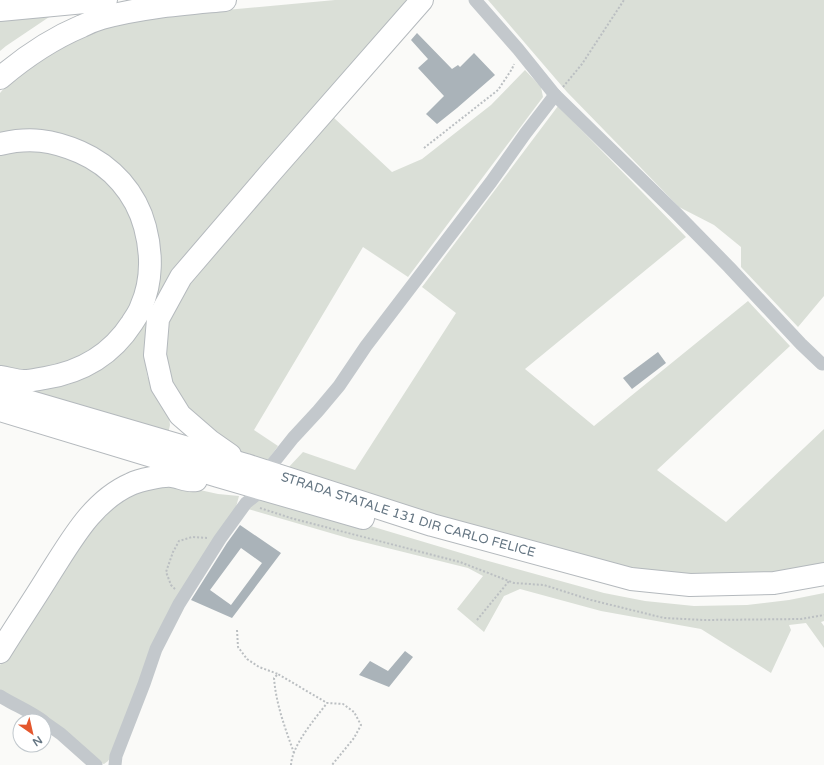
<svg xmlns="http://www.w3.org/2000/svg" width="824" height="765" viewBox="0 0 824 765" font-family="'Varela Round',sans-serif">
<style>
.green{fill:#dadfd7}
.building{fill:#aab3b9;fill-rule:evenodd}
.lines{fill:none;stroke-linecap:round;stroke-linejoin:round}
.highway-casing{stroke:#b4b9bd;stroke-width:24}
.path{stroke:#bbbfc2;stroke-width:2;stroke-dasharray:2 2;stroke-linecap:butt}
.street{stroke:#c3c8cc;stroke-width:13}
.highway{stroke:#fff;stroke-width:22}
.labels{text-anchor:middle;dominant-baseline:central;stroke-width:4;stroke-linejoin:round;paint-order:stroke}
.street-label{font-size:13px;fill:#657683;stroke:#fff}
</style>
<rect width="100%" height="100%" fill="#fafaf8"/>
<!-- green -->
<g class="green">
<path d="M335 0H412L287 136 166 284 157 296 146 329 145 359 147 375 154 394 161 406 169 417 170 425 168 434 12 391H38L70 384 99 369 156 265 103 159 0 138V93L6 86 53 51 98 29 139 18Z"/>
<path d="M488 0H824V296L798 327 741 267V247L714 225 679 207 567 92Z"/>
<path d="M58 11 6 46 0 51V18Z"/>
<path d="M525 70 541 87 543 97 408 277 363 247 254 430 278 446 265 464 226 444 170 394 161 324 171 302 333 117 392 172 422 159 491 105Z"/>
<path d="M558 106 686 237 525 369 594 426 748 301 790 346 657 470 726 522 824 429V564L773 574H667L592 561 442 519 287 469 303 452 355 470 456 313 422 287Z"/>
<path d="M21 150 47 151 67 155 104 177 130 211 140 247 141 278 121 329 65 368 0 373V152Z"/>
<path d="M177 485 218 494 239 496 236 507 173 605 114 752 108 761 104 764 98 762 0 690V665L86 531 121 498 154 487Z"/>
<path d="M260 495 347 519 481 559 604 593 645 601 694 606 747 605 789 600 824 593V621L821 622 824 626V648L806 623 789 625 791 630 771 673 701 629 601 611 520 589 504 596 484 632 457 609 483 576 468 568 351 539 248 509Z"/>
</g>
<!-- building -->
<g class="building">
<path d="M417 33 452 69 458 65 460 67 474 53 495 75 457 108 437 124 426 114 444 96 418 68 428 59 411 40Z"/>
<path d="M658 352 666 363 632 389 623 378Z"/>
<path d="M240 525 281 553 232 618 191 600 227 543ZM241 548 262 563 231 605 210 590Z"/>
<path d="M405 651 413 657 389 687 359 675 370 661 388 671Z"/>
</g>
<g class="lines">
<defs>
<g id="highway">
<path d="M0 10 106 0"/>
<path d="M0 78C26 56 51 39 82 26 88 23 95 20 102 18 142 7 184 4 225 0"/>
<path d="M0 144C30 137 52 140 80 152 112 166 136 193 145 227 152 253 152 282 141 307 139 313 135 318 132 323 112 354 82 372 45 378 38 379 31 381 24 381 16 381 8 378 0 377"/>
<path id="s1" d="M0 393 246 465 432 525 631 579 690 585 774 583 824 574"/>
<path d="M0 410 218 476 363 518"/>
<path d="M230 455 210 441 180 415 162 386 155 355 158 319 181 277 272 171 422 0"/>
<path d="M0 652C16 626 33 601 49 575 71 541 92 501 131 484 139 480 163 475 172 476 180 477 188 482 196 480"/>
</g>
</defs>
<!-- highway casing -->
<use href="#highway" class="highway-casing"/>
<!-- path -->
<g class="path">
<path d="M563 87 582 64 624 0"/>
<path d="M424 148 498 90 512 69 514 64"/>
<path d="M260 508 294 519 460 562 514 583 544 585 591 600 664 618 704 620 801 619 824 615"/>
<path d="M175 589 171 585 166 572 173 552 179 541 192 537 207 538"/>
<path d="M477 620 509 581"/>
<path d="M237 630 238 647 247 659 259 667 278 674"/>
<path d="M294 753C285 728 276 704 274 678L278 674 327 703"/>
<path d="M291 765C292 745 315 719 327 703L343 704 354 712 361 725 354 738 332 765"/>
</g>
<!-- street -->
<g class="street">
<path d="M475 0 518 49 555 95 677 214 729 267 801 344 822 364"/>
<path d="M270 467 293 438 318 411 339 386 366 346 491 182 525 134 555 95"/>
<path d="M0 696C14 705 30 711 43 721"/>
<path d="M44 722 61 734 96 765"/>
<path d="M115 765 116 756 144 684 156 649 179 604 220 539 246 503 256 495"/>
</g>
<!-- highway -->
<use href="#highway" class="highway"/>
</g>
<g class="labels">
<!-- street labels -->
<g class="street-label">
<text stroke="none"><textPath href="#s1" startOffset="426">STRADA STATALE 131 DIR CARLO FELICE</textPath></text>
</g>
</g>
<!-- north arrow -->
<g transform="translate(32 733) rotate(146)"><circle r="19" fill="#ffffff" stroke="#c1c8cd"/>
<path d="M0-3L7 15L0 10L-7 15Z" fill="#e4572e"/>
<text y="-6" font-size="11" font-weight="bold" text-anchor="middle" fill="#657683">N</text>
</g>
</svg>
